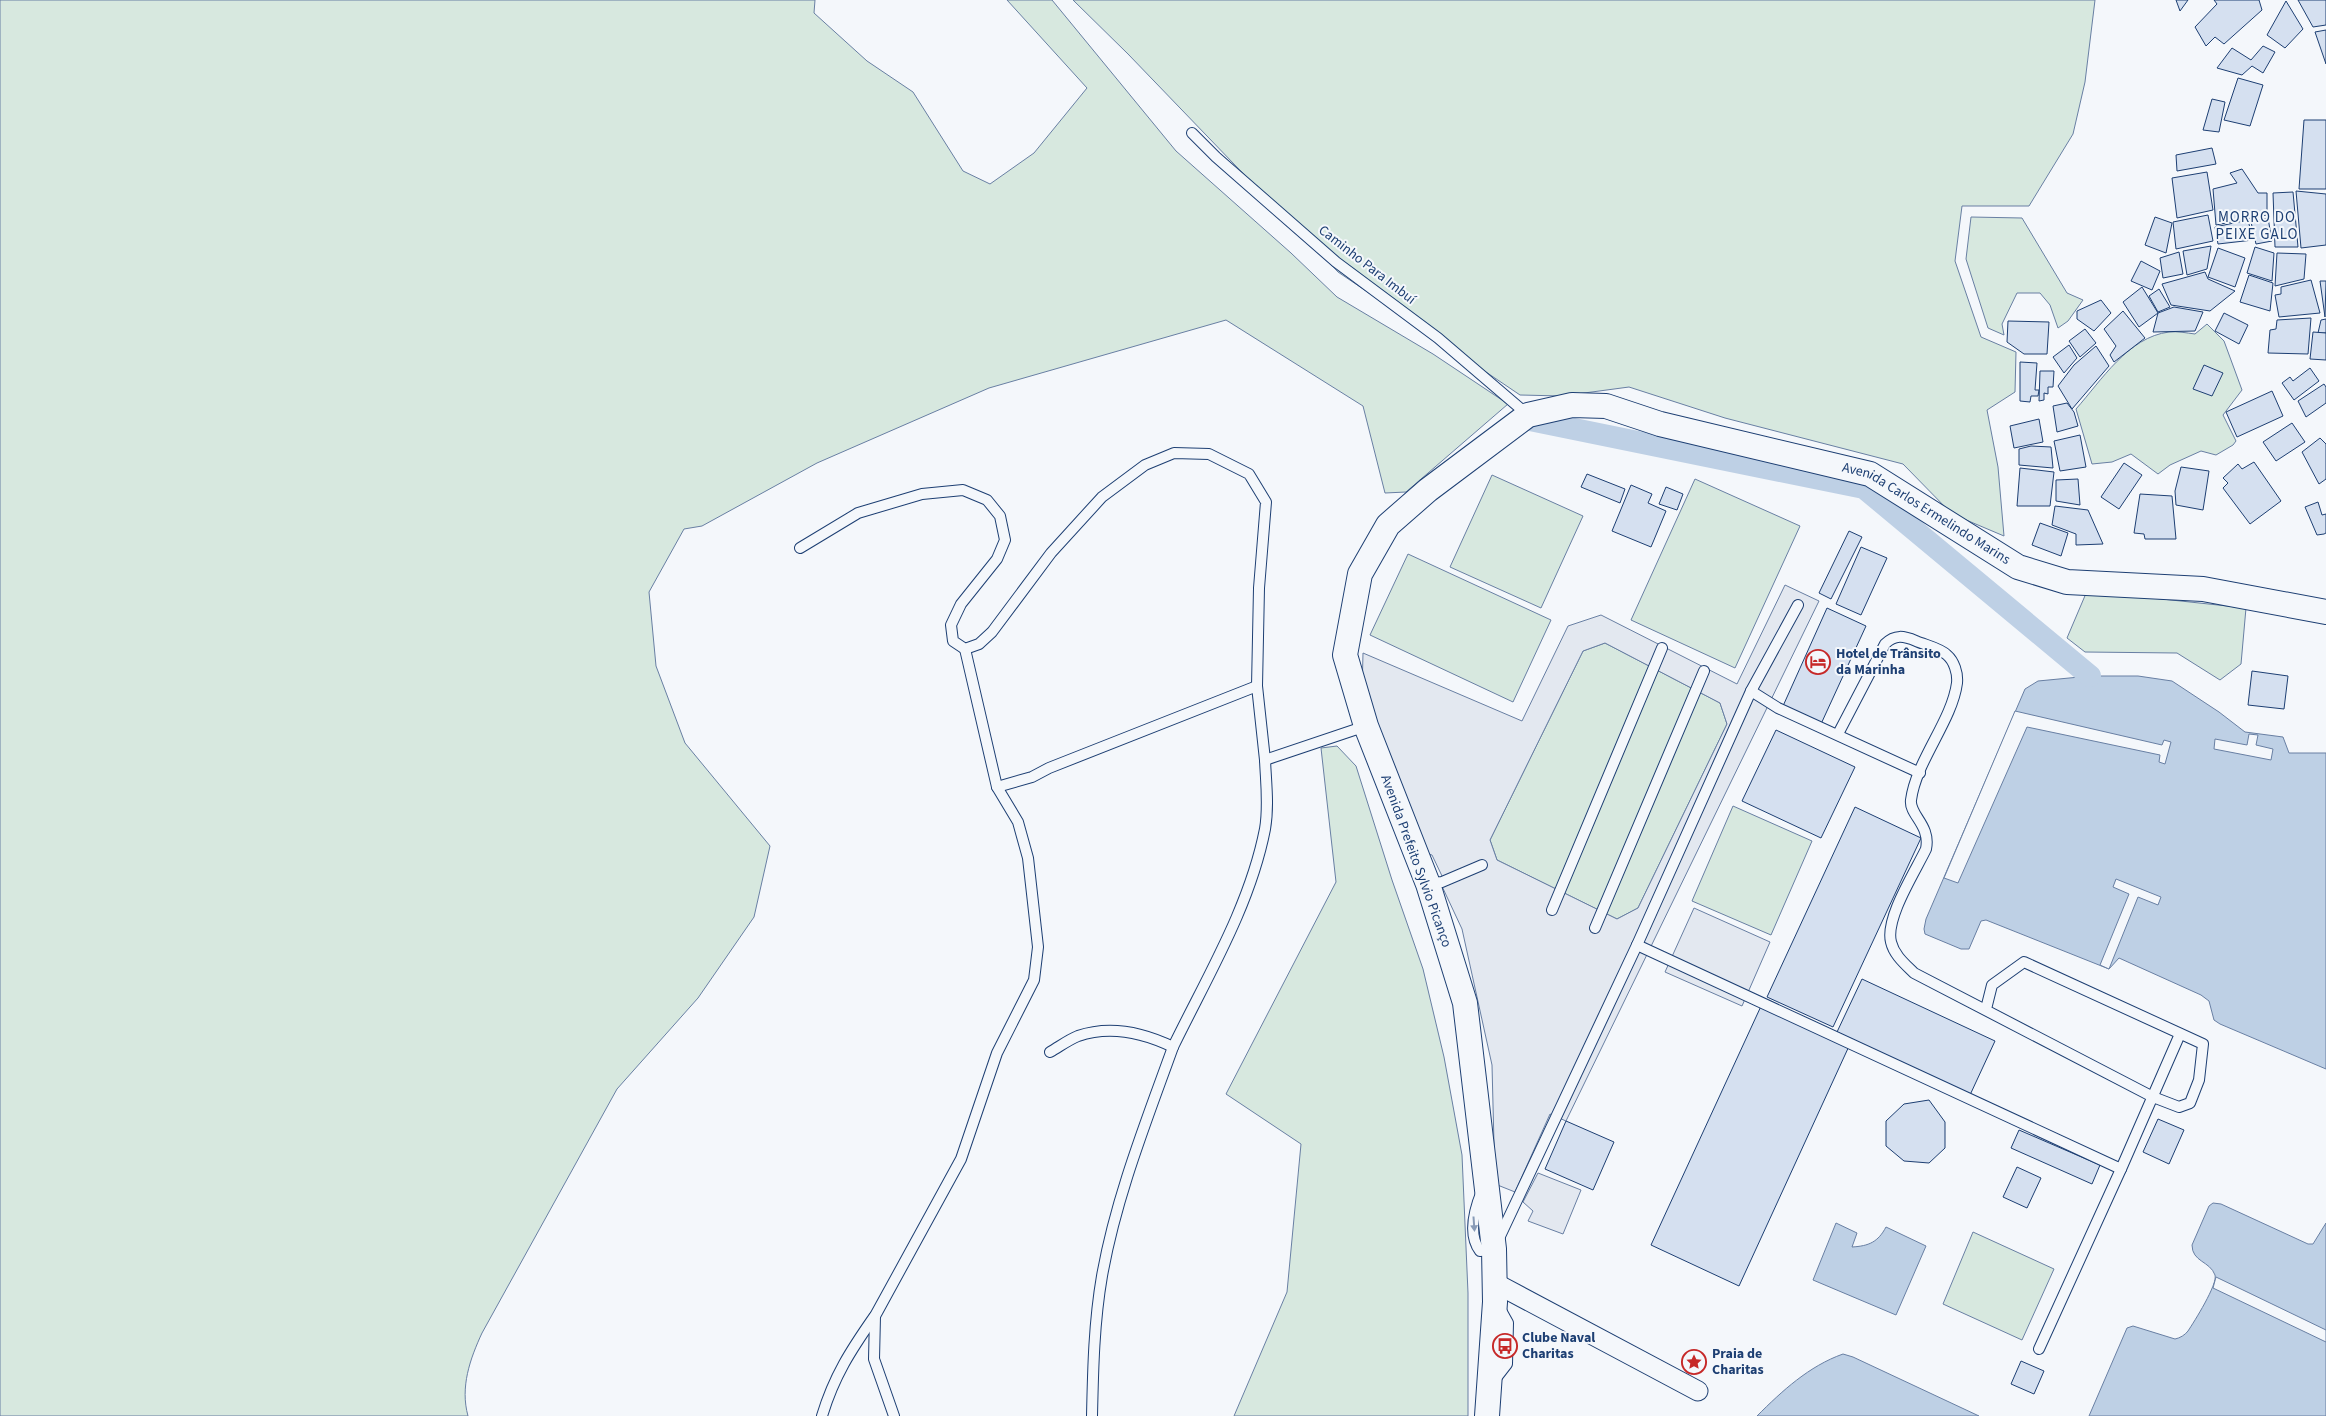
<svg xmlns="http://www.w3.org/2000/svg" width="2326" height="1416" viewBox="0 0 2326 1416" font-family="'Source Sans 3',sans-serif">
<style>
.green{fill:#d7e8df;stroke:#687fa3}
.parking{fill:#e3e8f0;stroke:#687fa3;fill-rule:evenodd}
.water{fill:#bed0e5;stroke:#687fa3}
.pier{fill:#f4f7fb;stroke:#687fa3}
.lines{fill:none;stroke-linecap:round;stroke-linejoin:round}
.canal{stroke:#bed0e5;stroke-width:22}
.building{fill:#d5e0f0;stroke:#1d3f73}
.service-casing{stroke:#1d3f73;stroke-width:12}
.minor-casing{stroke:#1d3f73;stroke-width:21}
.tertiary-casing{stroke:#1d3f73;stroke-width:26}
.service{stroke:#f4f7fb;stroke-width:10}
.minor{stroke:#f4f7fb;stroke-width:19}
.tertiary{stroke:#f4f7fb;stroke-width:24}
.oneway{fill:#889bb7}
.labels{text-anchor:middle;dominant-baseline:central;stroke-width:4;stroke-linejoin:round;paint-order:stroke}
.street-label{font-size:14px;fill:#1d3f73;stroke:#f4f7fb}
.poi-label{font-size:14px;font-weight:bold;fill:#1d3f73;stroke:#f4f7fb;text-anchor:start}
.neighbourhood-label{font-size:15px;letter-spacing:1px;fill:#1d3f73;stroke:#f4f7fb}
</style>
<rect width="100%" height="100%" fill="#f4f7fb"/>
<!-- green -->
<g class="green">
<path d="M0 0H815L814 13 867 61 913 92 963 171 990 184 1034 153 1087 88 1007 0H1052L1176 151 1291 253 1337 297 1433 354 1508 404 1406 492 1385 493 1363 406 1226 320 989 388 817 463 702 526 684 529 649 592 656 666 685 743 770 846 754 917 698 998 617 1089 482 1333C470 1359 460 1387 468 1416H0Z"/>
<path d="M1073 0H2095L2085 82 2073 134 2029 206H1962L1955 261 1981 337 2016 352 2015 392 1987 410 1998 467 2004 536 1952 514 1903 464 1725 418 1629 387 1562 396 1520 395 1338 272 1128 54Z"/>
<path d="M1971 217 2022 218 2067 293 2083 300 2068 321 2058 328 2050 305 2040 293H2017L2002 324 2004 335 1988 328 1966 259Z"/>
<path d="M2207 324 2224 341 2242 390 2223 415 2236 441 2233 445 2216 455 2201 451 2170 465 2158 474 2131 454 2112 462 2092 464 2076 409C2101 381 2128 337 2169 332 2177 331 2187 333 2195 334Z"/>
<path d="M1492 475 1583 516 1541 608 1450 567Z"/>
<path d="M1695 479 1800 526 1735 668 1631 620Z"/>
<path d="M1408 554 1551 620 1513 702 1370 635Z"/>
<path d="M2087 591 2246 608 2241 664 2220 680 2177 653 2085 652 2067 638Z"/>
<path d="M1605 643 1720 703 1727 724 1638 908 1617 919 1497 860 1490 840 1583 651Z"/>
<path d="M1337 746 1356 766 1392 880 1423 969 1444 1057 1462 1155 1468 1293V1416H1234L1287 1292 1301 1144 1226 1094 1336 882 1321 748Z"/>
<path d="M1733 806 1812 841 1771 935 1692 901Z"/>
<path d="M1973 1232 2054 1269 2022 1340 1943 1304Z"/>
</g>
<!-- parking -->
<g class="parking">
<path d="M1785 585 1819 601 1566 1121 1550 1114 1515 1192 1495 1184 1492 1065 1462 929 1440 882 1442 876 1432 855 1425 853 1362 694 1363 653 1522 721 1568 626 1601 615 1737 684ZM1605 643 1720 703 1727 724 1638 908 1617 919 1497 860 1490 840 1583 651Z"/>
<path d="M1694 908 1770 942 1742 1006 1665 972Z"/>
<path d="M1538 1173 1581 1190 1563 1234 1528 1221 1533 1211 1523 1202Z"/>
</g>
<!-- water -->
<g class="water">
<path d="M2090 676H2138L2172 681 2219 712 2245 732 2283 737 2289 753H2326V1069L2220 1024 2214 1020 2209 1001 2201 995 2119 958 2109 969 1986 920 1981 921 1969 949H1961L1925 934 1924 929 1926 919 2025 689 2038 681Z"/>
<path d="M2213 1203 2221 1204 2308 1244H2313L2326 1223V1416H2089L2127 1328 2133 1326 2175 1339C2180 1338 2185 1335 2188 1331 2194 1322 2218 1284 2215 1275 2210 1261 2192 1262 2192 1245L2209 1206Z"/>
<path d="M1836 1223 1857 1233 1852 1247C1869 1246 1878 1242 1886 1227L1926 1246 1896 1315 1813 1280Z"/>
<path d="M1843 1354 1853 1357 1979 1416H1757C1782 1391 1809 1366 1843 1354Z"/>
</g>
<!-- pier -->
<g class="pier">
<path d="M2015 711 2162 745 2164 740 2171 742 2165 764 2159 762 2160 755 2027 727 1958 883 1944 878Z"/>
<path d="M2249 734 2258 735 2256 745 2273 749 2271 760 2214 749 2215 739 2247 745Z"/>
<path d="M2116 879 2161 897 2158 905 2138 897 2109 969 2100 965 2129 894 2113 887Z"/>
<path d="M2216 1277 2326 1330V1342L2213 1288Z"/>
</g>
<g class="lines">
<!-- canal -->
<path class="canal" d="M1525 419 1864 488 2090 676"/>
</g>
<!-- building -->
<g class="building">
<path d="M2176 0H2188L2180 11Z"/>
<path d="M2214 0H2259L2262 10 2224 44 2215 37 2206 46 2195 27 2217 4Z"/>
<path d="M2298 0H2326V25L2313 27Z"/>
<path d="M2286 1 2303 29 2285 48 2267 35Z"/>
<path d="M2326 30V64L2315 32Z"/>
<path d="M2263 46 2275 52 2263 73 2252 66 2242 75 2217 68 2232 48 2251 60Z"/>
<path d="M2238 78 2263 85 2250 126 2224 120Z"/>
<path d="M2212 99 2225 102 2219 132 2203 130Z"/>
<path d="M2304 120H2326V189H2299Z"/>
<path d="M2212 148 2216 164 2177 171 2176 155Z"/>
<path d="M2242 169 2258 193H2267V215L2216 225 2213 189 2237 183 2230 173Z"/>
<path d="M2207 172 2213 210 2177 218 2172 178Z"/>
<path d="M2296 191 2326 194V245L2301 248Z"/>
<path d="M2293 192 2298 247H2275L2273 193Z"/>
<path d="M2208 215 2213 241 2176 249 2173 222Z"/>
<path d="M2155 217 2172 223 2166 253 2145 245Z"/>
<path d="M2268 218 2272 241 2256 244 2251 222Z"/>
<path d="M2248 220 2253 240 2218 244 2215 227Z"/>
<path d="M2211 246 2207 269 2187 275 2183 251Z"/>
<path d="M2255 247 2274 253 2272 281 2247 273Z"/>
<path d="M2218 248 2245 258 2235 287 2208 277Z"/>
<path d="M2179 252 2183 274 2163 278 2160 258Z"/>
<path d="M2277 253 2306 254 2304 279 2275 286Z"/>
<path d="M2141 261 2160 271 2152 290 2131 281Z"/>
<path d="M2205 272 2208 279 2235 291 2210 311 2171 305 2162 284Z"/>
<path d="M2249 275 2273 283 2270 311 2240 302Z"/>
<path d="M2311 280 2320 313 2279 317 2275 295 2281 294V287Z"/>
<path d="M2320 281H2326L2325 317Z"/>
<path d="M2142 287 2158 313 2139 327 2123 302Z"/>
<path d="M2159 289 2170 307 2158 312 2149 296Z"/>
<path d="M2101 300 2111 313 2094 331 2077 319V311Z"/>
<path d="M2174 307 2203 312 2195 331 2153 332 2158 313Z"/>
<path d="M2123 311 2145 338 2114 362 2110 355 2116 346 2104 329Z"/>
<path d="M2224 313 2248 325 2239 344 2215 331Z"/>
<path d="M2311 318 2308 354 2268 353 2270 330 2276 329 2277 320Z"/>
<path d="M2326 319V333H2318L2321 320Z"/>
<path d="M2008 321 2049 322 2047 354H2024L2007 342Z"/>
<path d="M2085 329 2096 343 2080 357 2069 341Z"/>
<path d="M2313 332 2326 333V360L2310 359Z"/>
<path d="M2069 345 2077 358 2064 373 2053 357Z"/>
<path d="M2096 346 2109 366 2072 409 2058 386 2074 365Z"/>
<path d="M2020 362 2037 363 2035 390H2039L2038 396H2031L2030 402 2020 401Z"/>
<path d="M2204 365 2223 373 2212 396 2193 389Z"/>
<path d="M2310 368 2319 381 2294 400 2282 383 2290 377 2293 381Z"/>
<path d="M2040 371H2054L2053 387H2048V394L2044 393V400L2039 401Z"/>
<path d="M2324 384 2326 387V403L2306 417 2298 401Z"/>
<path d="M2272 391 2283 416 2237 437 2226 412Z"/>
<path d="M2067 403 2074 412 2078 426 2057 432 2053 406Z"/>
<path d="M2039 419 2043 442 2014 448 2010 426Z"/>
<path d="M2292 423 2305 442 2276 461 2263 442Z"/>
<path d="M2080 435 2086 467 2060 471 2054 441Z"/>
<path d="M2320 438 2326 444V479L2319 484 2302 452Z"/>
<path d="M2031 446 2051 447 2053 468 2019 465V449Z"/>
<path d="M2254 462 2281 501 2250 524 2223 488 2228 483 2223 478 2238 464 2242 469Z"/>
<path d="M2124 463 2142 475 2119 509 2101 497Z"/>
<path d="M2181 467 2209 471 2203 510 2176 505 2175 491Z"/>
<path d="M2020 468 2054 472 2050 506H2017Z"/>
<path d="M1587 474 1625 489 1620 503 1581 487Z"/>
<path d="M2078 479 2080 505 2056 501V480Z"/>
<path d="M1631 485 1652 494 1648 503 1666 511 1651 547 1612 531Z"/>
<path d="M1666 487 1683 494 1677 510 1659 504Z"/>
<path d="M2140 494 2172 496 2176 539H2145L2144 534 2134 533Z"/>
<path d="M2318 502 2322 515 2326 514V533L2324 534 2317 535 2305 507Z"/>
<path d="M2055 506 2088 510 2103 544 2076 545V534L2052 525Z"/>
<path d="M2040 523 2068 533 2061 556 2032 545Z"/>
<path d="M1849 531 1862 537 1831 599 1819 593Z"/>
<path d="M1861 547 1887 558 1861 615 1836 604Z"/>
<path d="M1827 608 1866 626 1821 724 1783 706Z"/>
<path d="M2252 671 2288 676 2284 709 2248 705Z"/>
<path d="M1776 730 1855 767 1821 838 1742 801Z"/>
<path d="M1855 807 1921 838 1833 1027 1767 997Z"/>
<path d="M1862 979 1995 1041 1970 1095 1837 1032Z"/>
<path d="M1762 1004 1850 1044 1739 1286 1651 1245Z"/>
<path d="M1929 1100 1945 1122V1148L1929 1163 1904 1161 1886 1146V1121L1904 1104Z"/>
<path d="M2158 1119 2184 1130 2169 1164 2143 1152Z"/>
<path d="M1566 1121 1614 1142 1593 1190 1545 1169Z"/>
<path d="M2019 1130 2100 1165 2092 1184 2011 1148Z"/>
<path d="M2017 1167 2041 1178 2027 1208 2003 1197Z"/>
<path d="M2021 1361 2044 1371 2034 1394 2011 1384Z"/>
</g>
<g class="lines">
<defs>
<g id="service">
<path d="M1192 133 1216 157 1336 262 1438 338 1528 415"/>
<path d="M800 548 858 513 922 494 963 490 987 500 1000 516 1005 540 997 559 961 604 951 625 953 641 965 649 979 644 992 632 1051 553 1102 497 1145 465 1174 453 1209 454 1249 474 1266 502 1259 588 1257 686 1265 760"/>
<path d="M1751 691 1778 708 1920 773"/>
<path d="M1838 734 1885 644C1895 634 1904 636 1916 641 1925 645 1940 648 1947 655 1954 661 1958 673 1957 683 1952 721 1916 761 1911 800 1909 815 1931 825 1926 849 1915 872 1885 918 1891 942 1894 955 1905 964 1914 973L2153 1097 2179 1107 2190 1103 2199 1080 2203 1044 2024 962 1992 985 1986 1009"/>
<path d="M997 787 1032 777 1049 768 1257 686"/>
<path d="M1428 884 1442 882 1482 865"/>
<path d="M1552 910 1662 648"/>
<path d="M1595 928 1704 671"/>
<path d="M1637 945 2121 1169 2180 1034"/>
<path d="M1050 1052C1059 1047 1068 1040 1078 1036 1110 1025 1144 1033 1173 1047 1207 977 1250 906 1265 829 1269 806 1266 783 1265 760L1366 726"/>
<path d="M1482 1191C1475 1208 1467 1234 1480 1251L1494 1249 1637 945 1751 691 1798 605"/>
<path d="M2039 1349 2121 1169"/>
<path d="M1493 1382 1507 1364 1508 1323 1498 1305"/>
<path d="M822 1416C834 1376 851 1350 874 1317"/>
<path d="M894 1416 874 1359 875 1316 961 1159 997 1053 1034 980 1038 947 1028 858 1018 822 997 787 965 649"/>
<path d="M1092 1416C1093 1369 1094 1322 1102 1276 1116 1197 1146 1122 1173 1047"/>
</g>
<path id="minor" d="M1495 1283 1698 1391"/>
<g id="tertiary">
<path id="s1" d="M1487 1416 1495 1302 1494 1249 1465 1003 1428 884 1366 726 1345 655 1360 574 1388 525 1428 490 1528 415 1572 405 1606 406 1660 424 1870 474 2018 567 2067 582 2203 589 2326 612"/>
</g>
</defs>
<!-- service casing -->
<use href="#service" class="service-casing"/>
<!-- minor casing -->
<use href="#minor" class="minor-casing"/>
<!-- tertiary casing -->
<use href="#tertiary" class="tertiary-casing"/>
<!-- service -->
<use href="#service" class="service"/>
<!-- minor -->
<use href="#minor" class="minor"/>
<!-- tertiary -->
<use href="#tertiary" class="tertiary"/>
</g>
<!-- one-way arrows -->
<defs><path id="oneway-solid" d="M-6-.8H1V-3.2L6.5 0L1 3.2V.8H-6Z" transform="scale(1.25)"/></defs>
<use class="oneway" href="#oneway-solid" transform="translate(1474 1224) rotate(86)"/>
<!-- icons -->
<defs>
<symbol id="hotel-ring" viewBox="-11 -11 22 22"><circle r="9.5" fill="#f4f7fb" stroke="#c62828" stroke-width="1.5"/><path d="M-6-4.5h1.5V1H6V5H4.5V3h-9V5H-6ZM-4 0a1.8 1.8 0 1 1 3.6 0ZM.5 0V-2.5h3Q6-2.5 6 0Z" fill="#c62828"/></symbol>
<symbol id="bus-ring" viewBox="-11 -11 22 22"><circle r="9.5" fill="#f4f7fb" stroke="#c62828" stroke-width="1.5"/><path d="M-5-6H5V4H4V6H2V4H-2V6H-4V4H-5ZM-3.5-4V0h7V-4ZM-3.5 1.2v1.5H-2V1.2ZM2 1.2v1.5H3.5V1.2Z" fill="#c62828"/></symbol>
<symbol id="sight-ring" viewBox="-11 -11 22 22"><circle r="9.5" fill="#f4f7fb" stroke="#c62828" stroke-width="1.5"/><path d="M0-6L1.8-2.2L6-1.7L2.9 1.2L3.7 5.4L0 3.3L-3.7 5.4L-2.9 1.2L-6-1.7L-1.8-2.2Z" fill="#c62828"/></symbol>
</defs>
<g fill-rule="evenodd">
<use href="#hotel-ring" x="1804" y="648" width="28" height="28"/>
<use href="#bus-ring" x="1491" y="1332" width="28" height="28"/>
<use href="#sight-ring" x="1680" y="1348" width="28" height="28"/>
</g>
<g class="labels">
<!-- street labels -->
<g class="street-label">
<text transform="translate(1367 265) rotate(38)">Caminho Para Imbuí</text>
<text stroke="none"><textPath href="#s1" startOffset="1520">Avenida Carlos Ermelindo Marins</textPath></text>
<text transform="translate(1416 861) rotate(70)">Avenida Prefeito Sylvio Picanço</text>
</g>
<!-- poi labels -->
<g class="poi-label">
<text x="1836" y="654">Hotel de Trânsito<tspan x="1836" dy="16">da Marinha</tspan></text>
<text x="1522" y="1338">Clube Naval<tspan x="1522" dy="16">Charitas</tspan></text>
<text x="1712" y="1354">Praia de<tspan x="1712" dy="16">Charitas</tspan></text>
</g>
<!-- neighbourhood labels -->
<g class="neighbourhood-label">
<text x="2257" y="217">MORRO DO<tspan x="2257" dy="17">PEIXE GALO</tspan></text>
</g>
</g>
</svg>
